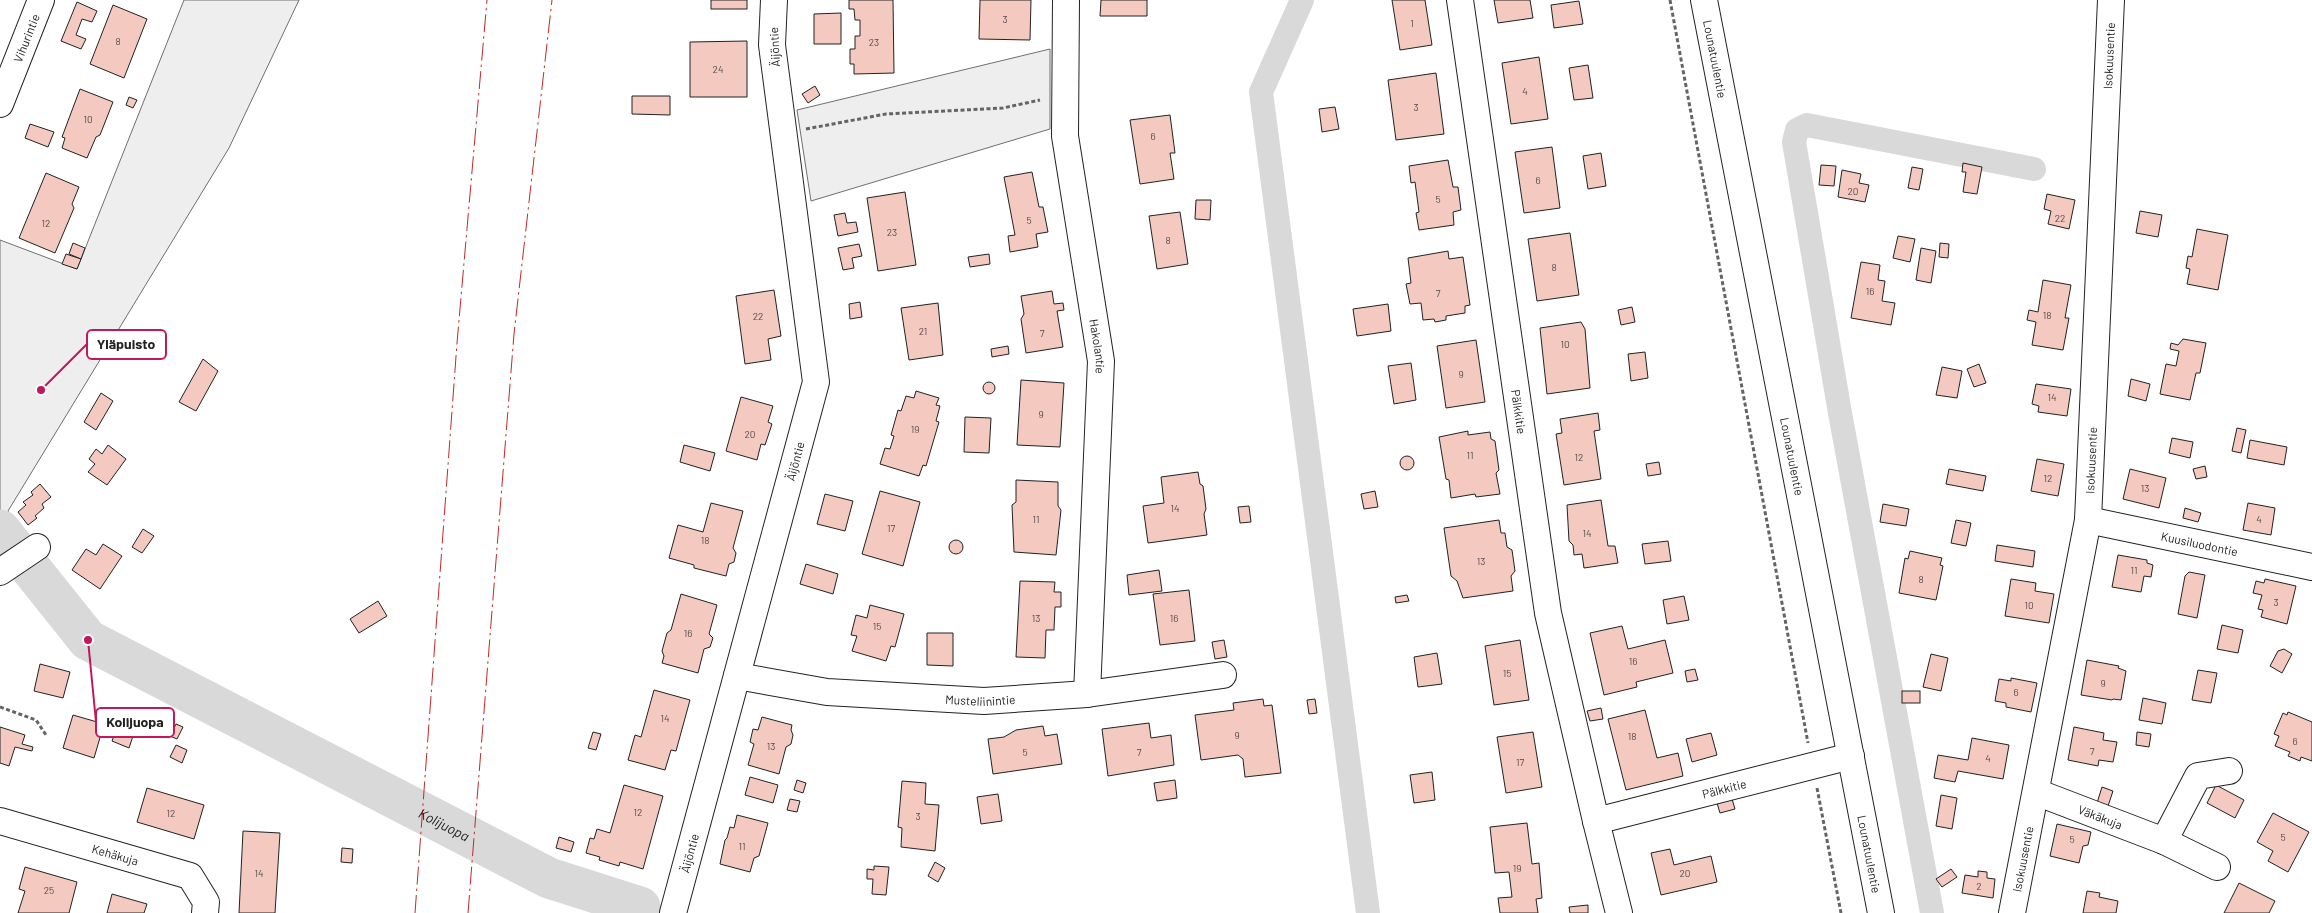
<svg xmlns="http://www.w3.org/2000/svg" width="2312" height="913" viewBox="0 0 2312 913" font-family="Barlow,sans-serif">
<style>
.green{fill:#eee;stroke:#6f6f6f}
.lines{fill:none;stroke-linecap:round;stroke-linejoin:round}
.canal{stroke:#d9d9d9;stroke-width:24}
.river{stroke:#d9d9d9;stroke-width:41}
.building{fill:#f3c9c0;stroke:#222}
.minor-casing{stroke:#222;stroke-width:28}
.path{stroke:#646464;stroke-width:3;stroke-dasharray:4 2.5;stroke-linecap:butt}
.minor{stroke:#fff;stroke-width:26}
.power{stroke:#c62828;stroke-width:1;stroke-dasharray:18 4 2.5 4;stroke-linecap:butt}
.labels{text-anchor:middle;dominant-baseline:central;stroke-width:4;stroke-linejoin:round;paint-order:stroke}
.number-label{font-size:10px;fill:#564c4a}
.street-label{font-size:12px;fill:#222;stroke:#fff}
.water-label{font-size:14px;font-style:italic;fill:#222;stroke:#fff}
.leader{fill:none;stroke:#c2185b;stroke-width:2}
.callout-dot{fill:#c2185b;stroke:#fff;stroke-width:2}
.callout{fill:#fff;stroke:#c2185b;stroke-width:2}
.callout-label{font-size:14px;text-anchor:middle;font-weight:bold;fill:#222}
</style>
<rect width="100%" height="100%" fill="#fff"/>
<!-- green -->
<g class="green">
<path d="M184 0H299L229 148 8 511 26 534 0 550V240L77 269Z"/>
<path d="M1050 49V129L811 201 797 110Z"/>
</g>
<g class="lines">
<!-- canal -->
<g class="canal">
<path d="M1302 0 1261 92 1368 913"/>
<path d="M1932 913 1840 413 1794 142 1797 130 1807 125 2034 169"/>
</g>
<!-- river -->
<path class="river" id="s1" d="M0 530 88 640 549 878 640 907"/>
</g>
<!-- building -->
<g class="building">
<rect x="711" y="0" width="36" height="9"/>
<path d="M849 0H893L894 73 854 74V64H850V49H855V36H860V20H855L854 9H849Z"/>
<path d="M980 0H1031L1030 40 979 39Z"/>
<path d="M1101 0H1147V16H1100Z"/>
<path d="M1392 0H1425L1432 45 1400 50Z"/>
<path d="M1494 0H1530L1533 18 1498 23Z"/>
<path d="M1579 1 1583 24 1554 28 1551 5Z"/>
<path d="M77 2 97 11 92 22 82 19 76 35 86 39 81 49 61 41Z"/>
<path d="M113 5 147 19 124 78 90 64Z"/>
<path d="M841 13V44H814V14Z"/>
<path d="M747 41V97H690V42Z"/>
<path d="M1539 57 1548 119 1511 124 1502 63Z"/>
<path d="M1588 65 1593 98 1574 100 1569 68Z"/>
<path d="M1436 73 1444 134 1396 140 1388 80Z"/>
<path d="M815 86 820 95 808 103 802 94Z"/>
<path d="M80 89 113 102 100 135 96 137 87 158 62 148 65 138 62 137Z"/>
<path d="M632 96H670V115L632 114Z"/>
<path d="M129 97 137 100 133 108 126 105Z"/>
<path d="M1335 107 1339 129 1322 132 1319 109Z"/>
<path d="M1170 115 1175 153H1170L1174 179 1140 184 1130 120Z"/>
<path d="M30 124 54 132 48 147 25 138Z"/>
<path d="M1552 147 1560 208 1524 213 1515 152Z"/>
<path d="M1601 153 1606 186 1588 189 1583 156Z"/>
<path d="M1448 160 1453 187H1458L1461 210 1453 212 1454 225 1419 230 1416 213 1419 212 1415 182 1411 183 1409 166Z"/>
<path d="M1963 163 1982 167 1977 194 1963 192 1966 172H1962Z"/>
<path d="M1821 165 1836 166 1834 186 1819 185Z"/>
<path d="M1912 167 1923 169 1919 190 1908 188Z"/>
<path d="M1842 170 1861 174 1859 183 1869 185 1865 202 1838 197Z"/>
<path d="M1032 172 1039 207H1043L1048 232 1036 234 1038 247 1010 252 1008 236 1015 235 1004 177Z"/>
<path d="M46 173 79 187 72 204 74 208 55 253 19 238Z"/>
<path d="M905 192 916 265 878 271 867 198Z"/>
<path d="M2047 194 2075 200 2069 229 2048 224 2051 211 2044 209Z"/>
<path d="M1196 200H1211L1210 220 1195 219Z"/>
<path d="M2140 211 2162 215 2158 237 2136 233Z"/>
<path d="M1180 212 1188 264 1157 269 1149 216Z"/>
<path d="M845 213 847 223 856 222 858 232 838 236 834 215Z"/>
<path d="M2197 229 2228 235 2218 290 2187 284 2190 269 2186 268 2188 256 2192 257Z"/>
<path d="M1570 233 1579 295 1537 301 1528 239Z"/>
<path d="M1898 236 1915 239 1910 262 1893 258Z"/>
<path d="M73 243 85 248 81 259 69 254Z"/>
<path d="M1940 243 1949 244 1948 258 1939 257Z"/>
<path d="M859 244 862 256 852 258 854 268 843 270 838 248Z"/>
<path d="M1921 248 1936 251 1931 283 1916 280Z"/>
<path d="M1448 251 1449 259 1463 257 1470 305 1465 306V313L1446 316V320L1435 322 1434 319 1423 320 1421 303 1410 304 1406 284 1411 283 1408 258Z"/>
<path d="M66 254 81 259 77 269 62 264Z"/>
<path d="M989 254 990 264 970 267 968 257Z"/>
<path d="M1861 262 1880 265 1878 280 1885 281 1882 301 1895 303 1891 325 1851 318Z"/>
<path d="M2043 280 2071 285 2065 318H2069L2063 350 2032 345 2036 322 2027 320 2029 310 2038 312Z"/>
<path d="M774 290 781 336 768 339 771 360 745 364 736 296Z"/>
<path d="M1052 291 1054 304 1063 303 1064 310 1057 311 1063 347 1026 353 1021 319 1024 314 1021 296Z"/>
<path d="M860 302 862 317 850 319 849 304Z"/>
<path d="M938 303 943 355 909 360 901 308Z"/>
<path d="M1388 304 1391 331 1357 336 1353 309Z"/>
<path d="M1632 307 1635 322 1621 325 1618 310Z"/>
<path d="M1581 322 1585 329 1590 388 1547 394 1540 328Z"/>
<path d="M2183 339 2206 343 2200 373H2196L2190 400 2160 394 2166 364 2176 366 2179 351 2170 349 2171 343 2178 345Z"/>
<path d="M1476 340 1485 402 1446 408 1437 346Z"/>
<path d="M1008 346 1009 354 992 357 991 349Z"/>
<path d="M1645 352 1648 378 1631 381 1628 354Z"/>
<path d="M203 359 218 371 196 411 179 402Z"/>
<path d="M1411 363 1416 400 1394 404 1388 366Z"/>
<path d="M1979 364 1986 383 1974 387 1967 369Z"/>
<path d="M1942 367 1962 371 1957 398 1936 395Z"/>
<path d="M2131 379 2150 384 2146 401 2128 396Z"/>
<path d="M1021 380 1064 383 1060 447 1017 445Z"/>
<circle cx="989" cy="388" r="6"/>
<path d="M2036 384 2071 389 2067 416 2038 412 2039 406 2032 404Z"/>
<path d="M916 391 939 398 936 405 940 406 936 421 939 422 926 466 923 465 919 476 880 464 885 448 890 449 894 436 891 435 898 410 901 411 906 396 914 398Z"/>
<path d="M101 393 113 401 96 430 84 422Z"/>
<path d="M741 397 773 406 768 422 772 424 765 445 761 444 757 460 726 451Z"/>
<path d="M1598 413 1600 430 1594 431 1601 479 1564 485 1556 434 1562 433 1560 419Z"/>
<path d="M965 417 991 418 989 453 964 452Z"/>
<path d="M2237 428 2246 430 2241 453 2232 451Z"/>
<path d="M1468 431V435L1490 432 1491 439 1495 441 1499 470 1496 473 1500 494 1476 497 1475 494 1451 498 1449 480 1446 479 1439 437Z"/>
<path d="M2172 438 2193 442 2190 458 2169 453Z"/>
<path d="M2250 440 2287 447 2284 465 2247 458Z"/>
<path d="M108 445 126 459 107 485 88 472 95 464 89 459 96 449 102 454Z"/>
<path d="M684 445 715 453 710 471 680 462Z"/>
<circle cx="1407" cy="463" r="7"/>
<path d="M2037 459 2064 464 2058 496 2031 491Z"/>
<path d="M1659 462 1661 474 1648 476 1646 464Z"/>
<path d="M2205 466 2207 477 2196 479 2193 469Z"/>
<path d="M1949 469 1986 476 1983 491 1946 484Z"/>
<path d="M2130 469 2166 478 2159 508 2123 499Z"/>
<path d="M1198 472 1200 484 1203 486 1206 509 1204 514 1207 535 1148 543 1143 506 1164 503 1161 477Z"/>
<path d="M1016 480 1058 482V506L1061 510 1056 555 1014 552 1012 505 1016 502Z"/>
<path d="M40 484 51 497 42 504 44 508 35 516 37 518 28 525 18 512 26 505 23 502 33 495 31 492Z"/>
<path d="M880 491 920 502 903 566 862 554Z"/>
<path d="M1375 491 1378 507 1364 509 1361 494Z"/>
<path d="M825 494 853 501 845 531 817 524Z"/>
<path d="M1601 500 1608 546H1615L1618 563 1584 568 1582 554 1574 555 1573 545 1569 541 1567 505Z"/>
<path d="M711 503 743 511 733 548 736 553 734 562 729 564 726 576 694 568V565L669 558 678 525 703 532Z"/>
<path d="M2248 503 2275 508 2271 535 2243 530Z"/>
<path d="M1883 504 1909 509 1906 526 1880 522Z"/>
<path d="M1249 506 1251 522 1240 523 1238 507Z"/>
<path d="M2185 508 2201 513 2198 522 2183 518Z"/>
<path d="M1499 520 1501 533H1505L1507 547 1512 550 1515 571 1511 576 1513 591 1463 598 1457 581 1451 576 1444 528Z"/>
<path d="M1956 520 1971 523 1966 546 1951 543Z"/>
<path d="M143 529 154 536 142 553 132 547Z"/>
<circle cx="956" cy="547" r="7"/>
<path d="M1668 541 1671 561 1645 564 1642 544Z"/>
<path d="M103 544 122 556 100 589 72 570 86 549 96 555Z"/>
<path d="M1997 545 2035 551 2033 567 1995 561Z"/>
<path d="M1910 551 1942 558 1940 565 1943 566 1936 600 1899 593 1905 558 1908 559Z"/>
<path d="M2118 555 2147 560V563L2153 565 2151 577 2144 576 2141 592 2112 587Z"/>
<path d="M806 564 838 574 833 594 800 584Z"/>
<path d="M1159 570 1162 591 1129 595 1127 575Z"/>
<path d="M2189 572 2205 575 2197 618 2178 614 2185 576Z"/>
<path d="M2011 579 2036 583 2035 591 2054 594 2049 623 2005 616Z"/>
<path d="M2265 579 2296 586 2287 624 2261 617 2263 610 2258 609 2262 595 2253 593 2256 581 2264 583Z"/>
<path d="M1020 581 1055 582 1054 592H1061V607H1055L1054 630H1046L1045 658 1016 657Z"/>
<path d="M1189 590 1195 641 1160 645 1153 594Z"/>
<path d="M681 594 717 605 709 634 713 638 710 647 704 649 698 673 662 663 664 656 662 651 667 633 671 630Z"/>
<path d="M1407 595 1409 601 1396 603 1395 597Z"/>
<path d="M1684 596 1689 620 1667 624 1663 600Z"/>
<path d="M378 601 387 616 359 633 350 619Z"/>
<path d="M870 605 904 614 895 647 891 646 886 661 852 651 857 636 851 635 856 615 867 618Z"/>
<path d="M2222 625 2243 630 2238 653 2217 649Z"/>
<path d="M1622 626 1628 649 1665 640 1673 673 1636 682 1637 687 1604 695 1590 633Z"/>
<path d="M927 633H953V666L927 665Z"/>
<path d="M1224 640 1227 657 1215 659 1212 642Z"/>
<path d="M1520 640 1529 700 1494 705 1485 646Z"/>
<path d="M2284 649 2292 654 2282 673 2270 666 2278 651Z"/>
<path d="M1437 653 1442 684 1418 687 1414 657Z"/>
<path d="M1931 654 1948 658 1941 691 1923 687Z"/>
<path d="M2087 660 2119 666 2118 668 2126 671 2121 700 2113 699 2112 700 2081 695Z"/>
<path d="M40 664 70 672 63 698 34 691Z"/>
<path d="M1695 669 1698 680 1687 682 1685 671Z"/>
<path d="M2198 670 2217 673 2211 703 2192 700Z"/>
<path d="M2011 678 2037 683 2031 712 2006 707V703L1995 701 1999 679 2011 681Z"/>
<path d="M654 690 690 700 676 751 671 750 665 770 628 760 635 735 641 737Z"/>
<rect x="1902" y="691" width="18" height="12"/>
<path d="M2143 698 2166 703 2162 724 2139 720Z"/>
<path d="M1263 699 1264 706 1272 705 1281 773 1245 777 1243 759 1238 755 1201 760 1195 715 1234 710 1233 703Z"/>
<path d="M1315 699 1317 713 1309 714 1307 700Z"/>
<path d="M1601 708 1603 719 1590 721 1587 711Z"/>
<path d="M1645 710 1657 758 1678 753 1683 776 1626 790 1608 719Z"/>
<path d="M2288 712 2312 722V761L2301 757 2300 761 2288 756 2290 752 2275 746 2279 736 2274 734 2283 713 2287 715Z"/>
<path d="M73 715 104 724 94 758 63 748Z"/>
<path d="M762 717 792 725 791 730 793 735 791 744 786 747 779 774 748 765 754 744 750 742 753 729 758 730Z"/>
<path d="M1149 723 1151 738 1171 735 1174 765 1108 776 1102 729Z"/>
<path d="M176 724 183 727 177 739 170 736Z"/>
<path d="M1043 726 1045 736 1057 734 1062 764 993 774 988 739 1004 737 1016 730Z"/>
<path d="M0 727 25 735 22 744 33 747 32 751 15 747 9 766 0 763Z"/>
<path d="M2074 727 2104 733 2103 740 2117 742 2113 762 2099 760 2098 766 2068 760Z"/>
<path d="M116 730 133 736 129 748 112 741Z"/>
<path d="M593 732 601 734 596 750 588 748Z"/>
<path d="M1533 732 1542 787 1506 793 1497 737Z"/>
<path d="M2137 732 2151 734 2149 747 2136 745Z"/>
<path d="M1711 733 1717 755 1692 762 1686 739Z"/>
<path d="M1972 738 2009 745 2003 779 1958 771 1955 782 1934 778 1938 755 1968 760Z"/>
<path d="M176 745 187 750 182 763 170 757Z"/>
<path d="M1432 772 1435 800 1414 803 1410 775Z"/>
<path d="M750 777 778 785 773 803 745 795Z"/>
<path d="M797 780 806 783 803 793 794 790Z"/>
<path d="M1175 780 1177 798 1157 801 1154 783Z"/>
<path d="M902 781 926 783 925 804 939 805 935 851 901 847 902 828 898 827Z"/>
<path d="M624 785 663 796 643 869 620 862 619 866 599 860 600 857 586 853 590 838 594 839 597 829 610 833Z"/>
<path d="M2216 785 2244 800 2235 818 2207 803Z"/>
<path d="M2102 787 2113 791 2108 806 2097 803Z"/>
<path d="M147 788 204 805 194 839 137 822Z"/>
<path d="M998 794 1002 821 981 824 977 797Z"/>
<path d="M1941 795 1957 798 1952 829 1936 826Z"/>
<path d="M790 799 800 801 797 812 787 810Z"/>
<path d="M1732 799 1735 809 1720 813 1717 803Z"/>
<path d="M2273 813 2309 832 2288 872 2268 861 2273 851 2257 842Z"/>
<path d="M737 815 768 823 759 856 754 858 750 872 720 864 725 840 727 838 730 827 734 828Z"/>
<path d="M1527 823 1532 864 1539 863 1542 898 1536 899 1538 913H1500L1498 898 1512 897 1509 872 1495 873 1490 827Z"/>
<path d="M2057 824 2091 832 2088 845 2083 846 2079 863 2050 856Z"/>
<path d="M243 831 280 833 275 913H239Z"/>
<path d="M559 837 574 842 571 852 556 848Z"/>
<path d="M342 848 353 849 352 863 341 862Z"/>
<path d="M1670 849 1674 865 1711 856 1717 882 1661 895 1651 853Z"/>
<path d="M935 862 945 868 938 882 928 876Z"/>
<path d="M874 866 889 867 886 895 872 894 873 879H867V869L874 870Z"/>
<path d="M25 867 77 882 69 913H18L25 891 19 889Z"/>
<path d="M1951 869 1957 877 1942 887 1936 879Z"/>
<path d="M1978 871 1987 872V878L1995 879 1993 898 1962 893 1965 875 1978 877Z"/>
<path d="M2239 883 2275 901 2269 913H2224Z"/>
<path d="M2087 891 2100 893 2099 897 2118 901 2116 913H2083Z"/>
<path d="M112 894 147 904 144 913H107Z"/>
<path d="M1588 905V913H1570L1569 907Z"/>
</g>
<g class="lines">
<defs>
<g id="minor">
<path id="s2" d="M1066 0 1065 136 1101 361 1087 694"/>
<path id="s3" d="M1460 0 1548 613 1596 821 1851 756"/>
<path id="s4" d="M1704 0 1881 913"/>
<path id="s5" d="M0 104 41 0"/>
<path id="s6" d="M2088 520 2312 567"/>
<path d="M0 572 37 547"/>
<path id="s7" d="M737 676 827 692 984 701 1087 694 1223 675"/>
<path id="s8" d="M2036 792 2164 841 2217 867"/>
<path id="s9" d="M0 821 190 876 206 902 205 913"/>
<path d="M1596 821 1619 913"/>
<path d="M2164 841 2198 776 2229 771"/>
<path id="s10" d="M673 913 816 382 772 45 774 0"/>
<path id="s11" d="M2012 913 2088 520 2111 0"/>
</g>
</defs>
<!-- minor casing -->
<use href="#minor" class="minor-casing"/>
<!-- path -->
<g class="path">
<path d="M1670 0 1808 743"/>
<path d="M806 129 886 114 1003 108 1040 100"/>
<path d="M0 707 36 720 46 735"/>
<path d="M1817 788 1841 913"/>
</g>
<!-- minor -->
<use href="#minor" class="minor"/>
<!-- power -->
<g class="power">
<path d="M415 913 457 343 487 0"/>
<path d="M468 913 514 334 552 0"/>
</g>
</g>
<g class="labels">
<!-- number labels -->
<g class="number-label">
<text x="1005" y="19">3</text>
<text x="1412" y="23">1</text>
<text x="118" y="41">8</text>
<text x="874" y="42">23</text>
<text x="718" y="69">24</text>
<text x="1525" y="91">4</text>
<text x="1416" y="107">3</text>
<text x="88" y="119">10</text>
<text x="1153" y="136">6</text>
<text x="1538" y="180">6</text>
<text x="1853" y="191">20</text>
<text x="1438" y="199">5</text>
<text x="2060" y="218">22</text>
<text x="1029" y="220">5</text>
<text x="46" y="223">12</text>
<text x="892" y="232">23</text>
<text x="1168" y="240">8</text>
<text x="1554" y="267">8</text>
<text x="1870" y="291">16</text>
<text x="1438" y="293">7</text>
<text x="2047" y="315">18</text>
<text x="758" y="316">22</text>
<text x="923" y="331">21</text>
<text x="1042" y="333">7</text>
<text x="1565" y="344">10</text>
<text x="1461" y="374">9</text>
<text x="2052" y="397">14</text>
<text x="1041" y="414">9</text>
<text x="915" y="429">19</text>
<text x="750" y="434">20</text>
<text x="1470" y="455">11</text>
<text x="1579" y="457">12</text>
<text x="2048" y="478">12</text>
<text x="2145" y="488">13</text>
<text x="1175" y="508">14</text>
<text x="1036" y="519">11</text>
<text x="2259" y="519">4</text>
<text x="891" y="528">17</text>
<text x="1587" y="533">14</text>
<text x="705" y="540">18</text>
<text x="1481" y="561">13</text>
<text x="2134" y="570">11</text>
<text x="1921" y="579">8</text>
<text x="2276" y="602">3</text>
<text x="2029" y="605">10</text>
<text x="1036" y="618">13</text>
<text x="1174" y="618">16</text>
<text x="877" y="626">15</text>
<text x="688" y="633">16</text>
<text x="1633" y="661">16</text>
<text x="1507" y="673">15</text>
<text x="2103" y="683">9</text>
<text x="2016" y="692">6</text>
<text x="665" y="718">14</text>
<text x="1237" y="735">9</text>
<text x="1632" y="736">18</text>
<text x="2295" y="741">6</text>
<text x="771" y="746">13</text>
<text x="2092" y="751">7</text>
<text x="1025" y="752">5</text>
<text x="1139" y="752">7</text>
<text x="1988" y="758">4</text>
<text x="1520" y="762">17</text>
<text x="638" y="812">12</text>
<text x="171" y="813">12</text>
<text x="918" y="816">3</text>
<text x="2283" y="837">5</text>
<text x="2072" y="839">5</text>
<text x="742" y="846">11</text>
<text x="1517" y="868">19</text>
<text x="259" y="873">14</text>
<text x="1685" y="873">20</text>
<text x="1979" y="886">2</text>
<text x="49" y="890">25</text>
</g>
<!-- street labels -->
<g class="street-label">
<text stroke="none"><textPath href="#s5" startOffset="71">Vihurintie</textPath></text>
<text transform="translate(774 47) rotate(-93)">Äijöntie</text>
<text stroke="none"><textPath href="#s11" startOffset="865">Isokuusentie</textPath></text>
<text stroke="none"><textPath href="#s4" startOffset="60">Lounatuulentie</textPath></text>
<text stroke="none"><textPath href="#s2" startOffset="349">Hakolantie</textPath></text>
<text stroke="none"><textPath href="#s3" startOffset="416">Pälkkitie</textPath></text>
<text stroke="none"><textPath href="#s4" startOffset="465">Lounatuulentie</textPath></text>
<text stroke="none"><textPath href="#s11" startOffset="460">Isokuusentie</textPath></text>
<text stroke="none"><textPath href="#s10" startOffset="468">Äijöntie</textPath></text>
<text stroke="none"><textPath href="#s6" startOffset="114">Kuusiluodontie</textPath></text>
<text stroke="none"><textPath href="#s7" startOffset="245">Musteliinintie</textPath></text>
<text stroke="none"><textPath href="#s3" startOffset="965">Pälkkitie</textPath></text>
<text stroke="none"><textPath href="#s8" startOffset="69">Väkäkuja</textPath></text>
<text stroke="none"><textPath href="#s10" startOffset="62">Äijöntie</textPath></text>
<text stroke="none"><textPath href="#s9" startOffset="120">Kehäkuja</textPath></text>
<text stroke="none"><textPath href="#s4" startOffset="870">Lounatuulentie</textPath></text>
<text stroke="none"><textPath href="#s11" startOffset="55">Isokuusentie</textPath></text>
</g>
<!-- water labels -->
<g class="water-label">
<text stroke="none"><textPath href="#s1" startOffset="542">Kolijuopa</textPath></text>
</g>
</g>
<!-- callouts -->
<path class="leader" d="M41 390L87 344M88 640L96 722"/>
<g class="callout-dot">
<circle cx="41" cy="390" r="5"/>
<circle cx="88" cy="640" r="5"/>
</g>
<g class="callout">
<rect x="87" y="330" width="79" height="29" rx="5"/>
<rect x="96" y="708" width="78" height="29" rx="5"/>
</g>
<g class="callout-label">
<text x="126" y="349">Yläpuisto</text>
<text x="135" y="727">Kolijuopa</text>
</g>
</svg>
